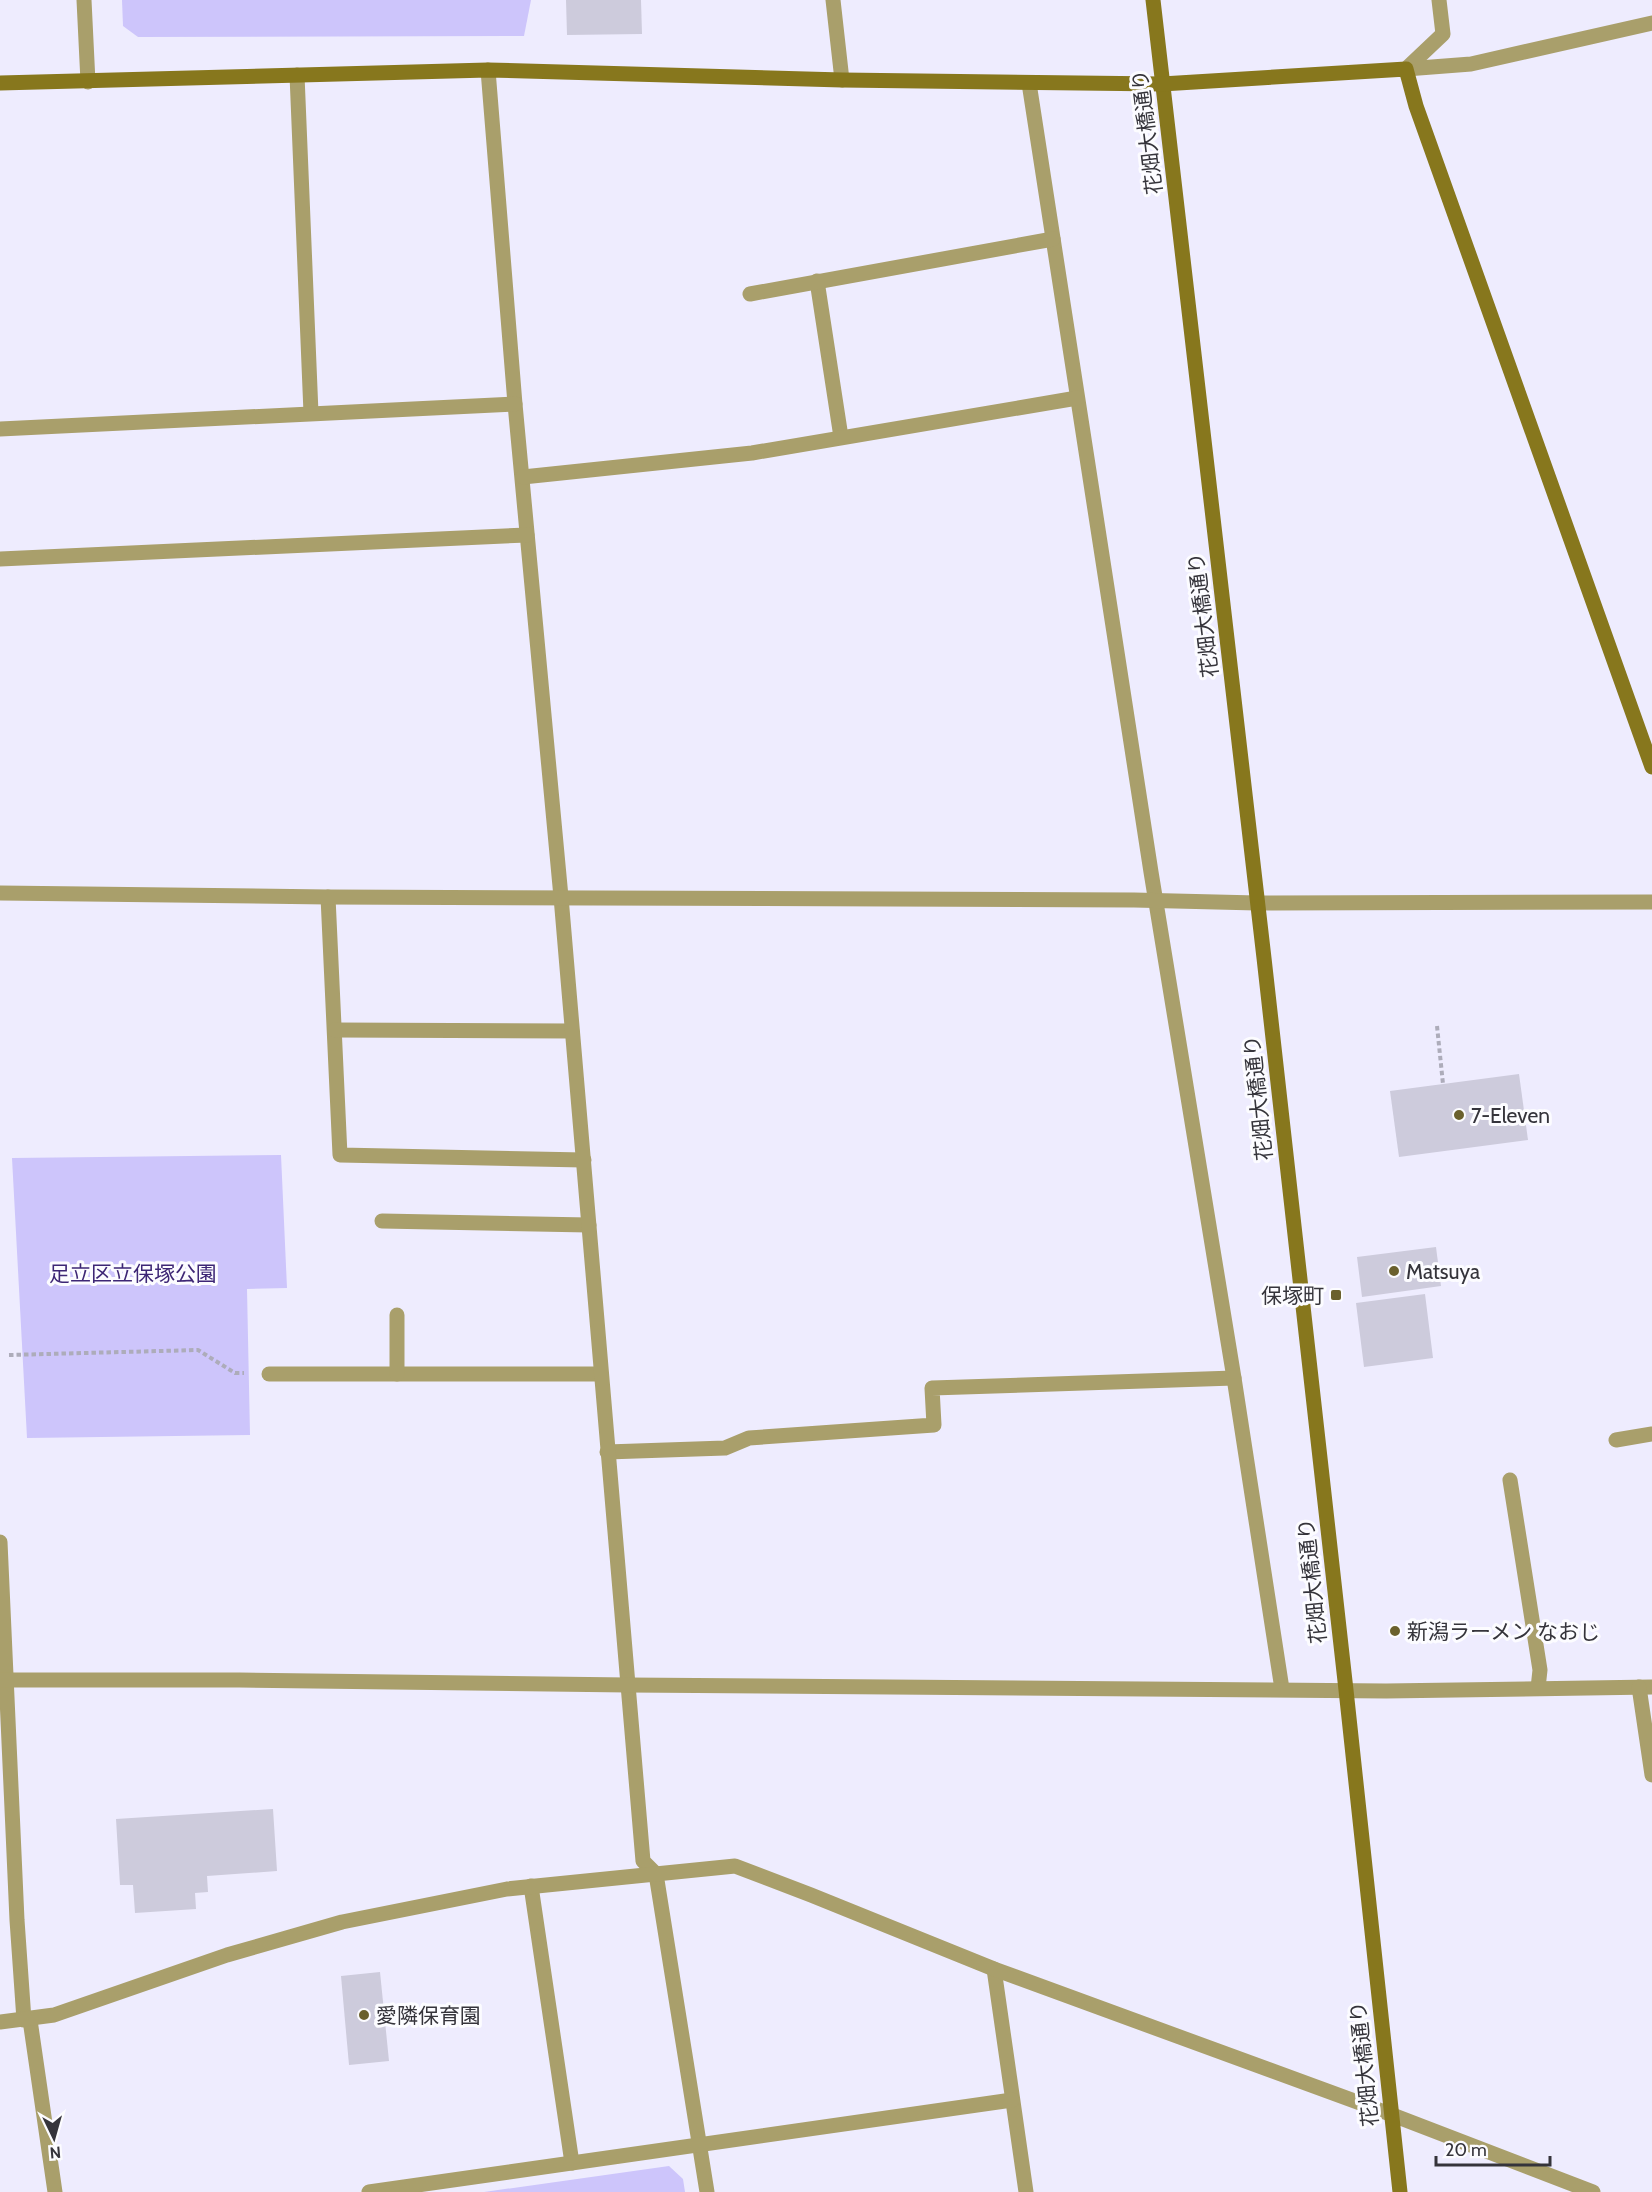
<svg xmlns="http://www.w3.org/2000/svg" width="1652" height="2192" viewBox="0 0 1652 2192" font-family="Cabin,'Noto Sans JP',sans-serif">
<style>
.green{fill:#cdc5fb}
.building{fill:#cdcbdc}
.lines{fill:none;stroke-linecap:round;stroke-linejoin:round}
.path{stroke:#adacba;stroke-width:4;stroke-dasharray:4.5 3;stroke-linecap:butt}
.lane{stroke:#a99f6b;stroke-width:15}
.street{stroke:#a99f6b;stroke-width:15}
.secondary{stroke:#87771d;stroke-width:15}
.poi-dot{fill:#6a602d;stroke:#fcfcff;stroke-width:2}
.labels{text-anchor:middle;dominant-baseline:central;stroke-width:6;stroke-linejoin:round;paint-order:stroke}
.street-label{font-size:21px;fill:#35343b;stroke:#fcfcff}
.poi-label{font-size:21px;fill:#35343b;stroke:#fcfcff;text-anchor:start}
.park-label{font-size:21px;fill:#3d2675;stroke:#fcfcff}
</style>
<rect width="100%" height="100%" fill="#eeecfe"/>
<!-- green -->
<g class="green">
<path d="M122 0H531L524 36 138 37 123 26Z"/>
<path d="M281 1155 287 1288 247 1289 250 1435 27 1438 12 1158Z"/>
<path d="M669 2166 683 2179 685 2192H484Z"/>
</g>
<!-- building -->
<g class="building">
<path d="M566 0H641L642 34 567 35Z"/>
<path d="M1519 1074 1528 1140 1399 1157 1390 1091Z"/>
<path d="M1436 1247 1441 1286 1362 1297 1357 1257Z"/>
<path d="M1425 1294 1433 1358 1364 1367 1356 1303Z"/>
<path d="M273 1809 277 1871 207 1876 208 1892 195 1893 196 1909 135 1913 133 1885H120L116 1819Z"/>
<path d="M380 1972 389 2061 349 2065 341 1976Z"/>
</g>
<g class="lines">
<!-- path -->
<g class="path">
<path d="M1437 1026 1443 1084"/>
<path d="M9 1355 198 1350 235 1373H244"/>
</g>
<!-- lane -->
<g class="lane">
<path d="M328 897 340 1155 584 1160"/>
<path d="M335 1030 572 1031"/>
<path d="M382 1221 589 1225"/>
<path d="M269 1374H601"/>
<path d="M397 1374V1315"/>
<path d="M1616 1440 1652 1434"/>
<path d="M607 1452 725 1448 749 1438 934 1425 932 1388 1234 1378"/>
<path d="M531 1886 572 2163"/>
</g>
<!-- street -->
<g class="street">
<path d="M84 0 88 82"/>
<path d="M833 0 842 80"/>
<path d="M1406 69 1471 64 1652 23"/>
<path d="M1406 69 1443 34 1439 0"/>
<path d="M488 70 515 404 561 897 643 1861 656 1874 707 2192"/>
<path d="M297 75 311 413"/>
<path d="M1029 83 1151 872 1234 1378 1282 1689"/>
<path d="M817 281 841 437"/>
<path d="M750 294 1053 239"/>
<path d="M0 429 515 404"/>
<path d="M523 477 752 453 1077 398"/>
<path d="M0 559 527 535"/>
<path d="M0 893 328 897 1134 900 1257 903 1652 902"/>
<path d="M1510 1480 1540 1670 1538 1688"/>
<path d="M0 1542 17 1920 24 2020"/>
<path d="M0 1680H239L628 1685 1386 1691 1652 1687"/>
<path d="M1639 1687 1652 1775"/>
<path d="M994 1969 1026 2192"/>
<path d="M30 2020 55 2192"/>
<path d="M0 2022 54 2015 227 1955 342 1922 507 1889 735 1866 811 1895 994 1969 1390 2114 1593 2192"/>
<path d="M369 2192 1012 2100"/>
</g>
<!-- secondary -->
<g class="secondary">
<path d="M1153 0 1264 958 1346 1690 1400 2192"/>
<path d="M0 83 488 70 842 80 1162 84 1406 69 1416 106 1652 767"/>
</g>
</g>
<!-- markers -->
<g class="poi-dot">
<circle cx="1459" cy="1115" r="6"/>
<circle cx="1394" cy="1271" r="6"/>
<rect x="1330" y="1289" width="12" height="12" rx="3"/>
<circle cx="1395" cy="1631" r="6"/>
<circle cx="364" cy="2015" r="6"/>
</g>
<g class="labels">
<!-- street labels -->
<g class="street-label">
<text transform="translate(1147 132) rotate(-97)">花畑大橋通り</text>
<text transform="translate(1203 615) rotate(-97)">花畑大橋通り</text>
<text transform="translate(1258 1098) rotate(-96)">花畑大橋通り</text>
<text transform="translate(1312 1581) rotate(-96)">花畑大橋通り</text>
<text transform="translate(1364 2064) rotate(-96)">花畑大橋通り</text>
</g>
<!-- poi labels -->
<g class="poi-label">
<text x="1471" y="1115">7-Eleven</text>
<text x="1406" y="1271">Matsuya</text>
<text x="1324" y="1295" text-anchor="end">保塚町</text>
<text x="1407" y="1631">新潟ラーメン なおじ</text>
<text x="376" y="2015">愛隣保育園</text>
</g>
<!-- park labels -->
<g class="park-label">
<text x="133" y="1273">足立区立保塚公園</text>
</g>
</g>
<!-- north arrow -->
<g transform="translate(54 2138) rotate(175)" stroke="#fcfcff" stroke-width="4.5" paint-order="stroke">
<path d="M0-4.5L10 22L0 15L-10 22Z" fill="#35343b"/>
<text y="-9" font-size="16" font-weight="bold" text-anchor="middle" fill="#35343b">N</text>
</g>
<!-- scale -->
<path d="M1436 2156v9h114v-9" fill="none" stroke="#35343b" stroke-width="3"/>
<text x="1445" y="2156" font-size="18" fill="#35343b" stroke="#fcfcff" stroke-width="4.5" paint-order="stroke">20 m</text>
</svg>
